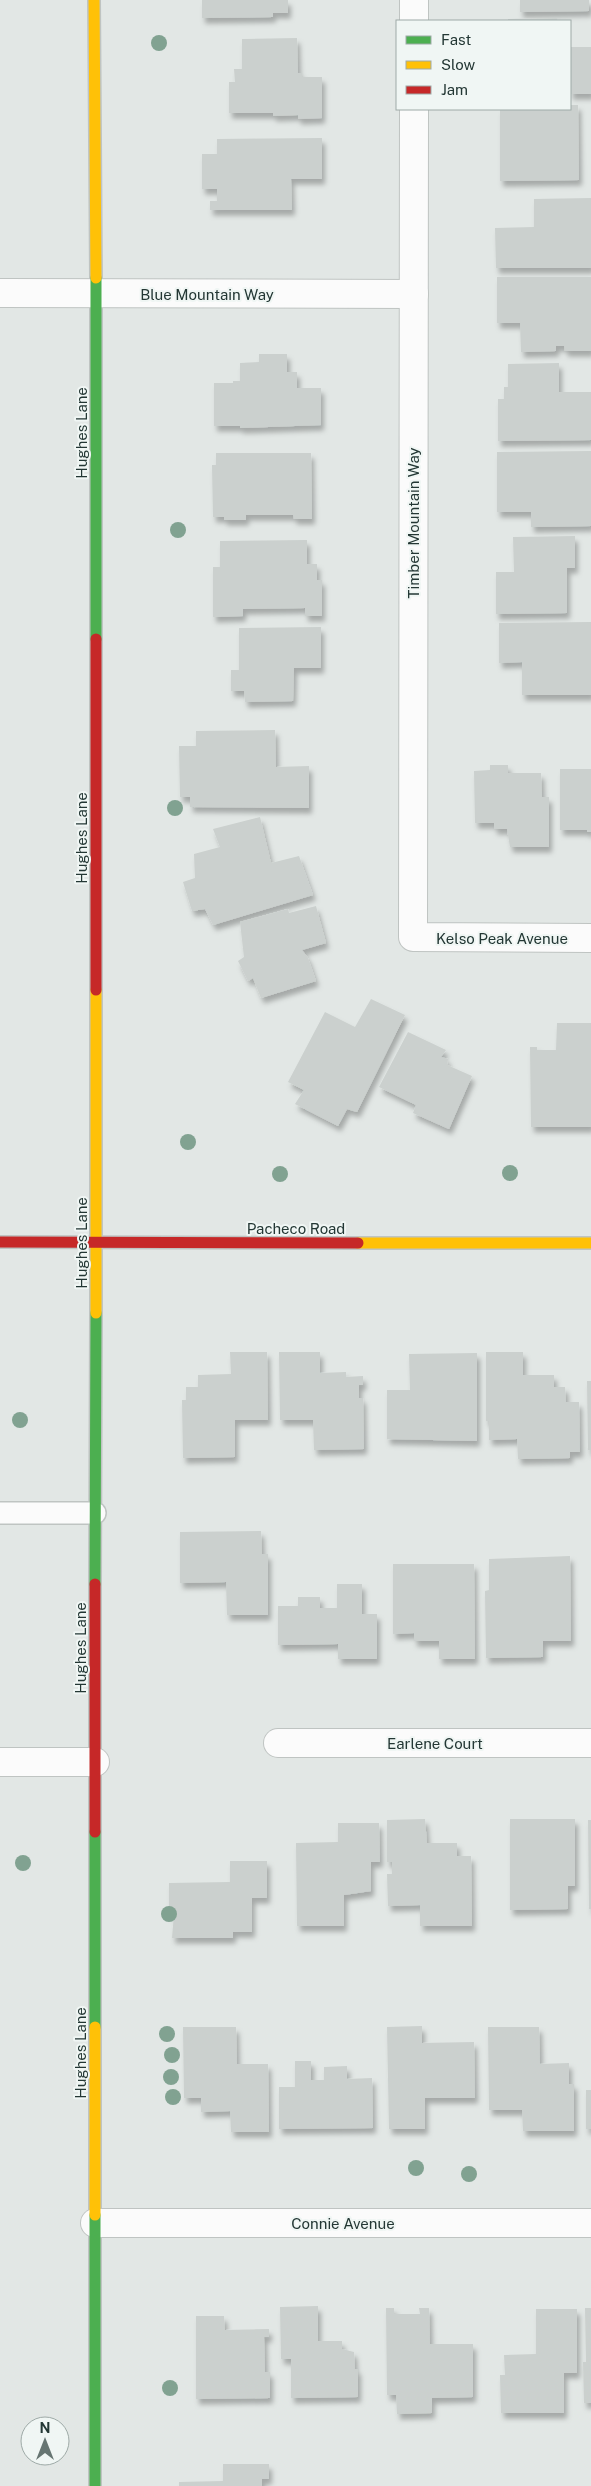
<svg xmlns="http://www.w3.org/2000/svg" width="591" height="2486" viewBox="0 0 591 2486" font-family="'Public Sans',sans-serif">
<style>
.building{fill:#cbd0ce;filter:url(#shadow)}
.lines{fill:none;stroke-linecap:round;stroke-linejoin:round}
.lane-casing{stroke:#bfc4c2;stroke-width:24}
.street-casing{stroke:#bfc4c2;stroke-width:30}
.fast-casing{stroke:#bfc4c2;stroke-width:14}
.slow-casing{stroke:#bfc4c2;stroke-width:14}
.jam-casing{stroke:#bfc4c2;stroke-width:14}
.lane{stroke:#fbfbfb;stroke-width:21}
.street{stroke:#fbfbfb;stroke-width:28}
.fast{stroke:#4caf50;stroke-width:11}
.slow{stroke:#ffc107;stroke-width:11}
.jam{stroke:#c62828;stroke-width:11}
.tree{fill:#81a291}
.labels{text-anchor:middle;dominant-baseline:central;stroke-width:4;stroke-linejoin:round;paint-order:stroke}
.street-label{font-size:15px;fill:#233734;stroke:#f0f6f4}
</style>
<defs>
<filter id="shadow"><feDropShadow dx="3" dy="5.5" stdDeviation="2.5" flood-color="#0004"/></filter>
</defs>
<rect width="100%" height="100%" fill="#e2e7e5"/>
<!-- building -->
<g class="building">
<path d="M202 0H288V13H273V17L202 18Z"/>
<path d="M520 0H589V11L520 12Z"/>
<path d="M557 18V21H508V19Z"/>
<path d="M297 38 298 73H302V77H322V118L298 119V115L273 116V113H229V82H235L234 69H242V39Z"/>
<rect x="570" y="47" width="21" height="47"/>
<path d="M570 105H578L579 180 500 181V109H570Z"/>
<path d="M322 138V179H291L292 210H210V201H217V189H202V154H217V139Z"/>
<path d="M591 198V268H496L495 228 534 227V199Z"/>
<path d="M497 277H591V351H565L564 346H556V351L521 352 520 323H497Z"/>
<path d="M259 354H287V372H297V388H321V425L240 428V426H214V383H233V381H240V363L259 362Z"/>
<path d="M559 363V392H591V440L498 441V399H504V387H508V364Z"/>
<path d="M591 451V526L531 527V512H497V452Z"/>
<path d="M216 453H311L312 519H294L293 515H246V520H224V517H213L212 465H216Z"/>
<path d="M575 536V568H567V613L496 614V572H514L513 537Z"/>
<path d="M307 540V564H317V580H322V616H305V608L243 609V616L213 617V567H220V541Z"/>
<path d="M591 622V695H522V662L499 663V623Z"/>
<path d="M321 627V668H294L293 701 245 702 244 691H231V670H239V628Z"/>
<path d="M275 730 276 767 309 766V808L190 807V797H180L179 746H196V731Z"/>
<path d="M490 765H508V773H541L542 797H549V847H510L507 829H494V823H475L474 771 490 770Z"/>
<path d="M560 769H591V832H587V830H560Z"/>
<path d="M260 817 271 863 299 856 313 895 213 925 205 909 192 911 183 882 195 878 194 854 220 847 213 829Z"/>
<path d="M316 906 326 943 302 950 308 958 316 981 261 998 253 978 248 981 238 961 244 957 240 922 288 909 289 913Z"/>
<path d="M371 999 405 1015 357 1112 347 1109 338 1126 295 1104 304 1090 288 1082 325 1012 355 1027Z"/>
<path d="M557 1023H591V1127H531L530 1047H537V1050H556Z"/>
<path d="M408 1032 446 1050 441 1057 448 1059 447 1065 472 1076 449 1129 413 1113 416 1105 379 1087Z"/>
<path d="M230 1352H267L268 1420H235V1457L183 1458 182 1400H186V1387H198V1375L231 1374Z"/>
<path d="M279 1352H320V1373L346 1372V1377L363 1376V1385H359V1398H363L364 1449 314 1450 313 1420H280Z"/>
<path d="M486 1352H523V1375H554V1387H565L566 1402H579L580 1452H570V1458L518 1459 517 1439 489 1440V1421H486Z"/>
<path d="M477 1353V1441L387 1439V1390H410L409 1354Z"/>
<path d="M587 1381H591V1450H588Z"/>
<path d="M261 1531 262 1554H268V1615H227L226 1582 180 1583V1532Z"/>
<path d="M570 1556 571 1641H543V1657L486 1658 485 1591 489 1590V1559Z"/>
<path d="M393 1564H474L475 1659H439V1641H414V1633L393 1634Z"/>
<path d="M337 1584H362V1614H377V1659H338V1644L278 1645V1606H298V1597H320V1608H337Z"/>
<path d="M425 1819 427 1843H457V1856H471L472 1926H420V1905L388 1906 387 1874H392V1862H387V1820Z"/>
<path d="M510 1819H575V1886H568V1909L510 1910Z"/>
<path d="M588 1820H591V1909H589Z"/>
<path d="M338 1823H379L380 1862H371V1891L344 1895V1926H297L296 1843 338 1842Z"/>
<path d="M230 1861H267V1898H252V1932H233V1938H172L174 1914H169V1883L230 1882Z"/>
<path d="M422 2026V2043L474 2042 475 2098H425V2129H389L387 2027Z"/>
<path d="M183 2027H236L237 2064H268L269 2132H231L230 2111 201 2112V2098H184Z"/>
<path d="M488 2027H539L540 2064 569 2063V2084H574V2131H523L522 2110H489Z"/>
<path d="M295 2061H311V2080H324V2067L347 2066V2079L372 2078 373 2128 279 2129V2087H295Z"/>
<rect x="586" y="2090" width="5" height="39"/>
<path d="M318 2306V2341H342V2349L354 2352 355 2369H358V2397L291 2398V2359H281L280 2307Z"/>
<path d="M386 2308H394V2314H420L419 2308H429L430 2344H473V2397L432 2398V2413L397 2414 396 2395H387Z"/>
<path d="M585 2308H591V2403H584L583 2362H586Z"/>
<path d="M536 2309H577V2373H564V2413H501L500 2375H505L504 2355 536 2354Z"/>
<path d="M196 2316H224L225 2330 269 2329V2337H264L265 2372H270V2398L196 2399Z"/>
<path d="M223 2464H269V2479H262V2486H179V2482L223 2481Z"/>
</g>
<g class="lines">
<defs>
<path id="lane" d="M0 1513H95"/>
<g id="street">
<path d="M414 21V0"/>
<path d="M414 109 413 937 591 938"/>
<path d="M0 293 414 294"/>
<path d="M278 1743H591"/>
<path d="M0 1762H95"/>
<path d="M95 2223H591"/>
</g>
<g id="fast">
<path d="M96 639V278"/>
<path d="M95 1584 96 1313"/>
<path d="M95 2027V1832"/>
<path d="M95 2486V2215"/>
</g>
<g id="slow">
<path d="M94 0 96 278"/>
<path d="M358 1243H591"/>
<path d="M96 1313V990"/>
<path d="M95 2215V2027"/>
</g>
<g id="jam">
<path d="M96 990V639"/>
<path d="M0 1242 358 1243"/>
<path d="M95 1832V1584"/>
</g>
</defs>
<!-- lane casing -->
<use href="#lane" class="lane-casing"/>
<!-- street casing -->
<use href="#street" class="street-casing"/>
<!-- fast casing -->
<use href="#fast" class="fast-casing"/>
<!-- slow casing -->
<use href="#slow" class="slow-casing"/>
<!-- jam casing -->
<use href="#jam" class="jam-casing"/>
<!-- lane -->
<use href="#lane" class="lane"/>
<!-- street -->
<use href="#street" class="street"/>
<!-- fast -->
<use href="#fast" class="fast"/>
<!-- slow -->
<use href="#slow" class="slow"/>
<!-- jam -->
<use href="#jam" class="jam"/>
</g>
<!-- trees -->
<g class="tree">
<circle cx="159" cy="43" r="8"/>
<circle cx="178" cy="530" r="8"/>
<circle cx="175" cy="808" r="8"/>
<circle cx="188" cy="1142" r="8"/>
<circle cx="510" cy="1173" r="8"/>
<circle cx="280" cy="1174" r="8"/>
<circle cx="20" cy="1420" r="8"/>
<circle cx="23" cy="1863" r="8"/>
<circle cx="169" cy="1914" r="8"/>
<circle cx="167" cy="2034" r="8"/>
<circle cx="172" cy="2055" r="8"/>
<circle cx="171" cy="2077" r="8"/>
<circle cx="173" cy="2097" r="8"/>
<circle cx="416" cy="2168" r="8"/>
<circle cx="469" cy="2174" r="8"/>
<circle cx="170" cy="2388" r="8"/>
</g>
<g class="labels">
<!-- street labels -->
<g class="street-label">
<text x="207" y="294">Blue Mountain Way</text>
<text transform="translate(81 433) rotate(-90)">Hughes Lane</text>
<text transform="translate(413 523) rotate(-90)">Timber Mountain Way</text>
<text transform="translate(81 838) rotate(-90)">Hughes Lane</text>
<text x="502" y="938">Kelso Peak Avenue</text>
<text x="296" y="1228">Pacheco Road</text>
<text transform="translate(81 1243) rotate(-90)">Hughes Lane</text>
<text transform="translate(80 1648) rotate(-90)">Hughes Lane</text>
<text x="435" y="1743">Earlene Court</text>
<text transform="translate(80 2053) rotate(-90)">Hughes Lane</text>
<text x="343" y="2223">Connie Avenue</text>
</g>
</g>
<!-- legend -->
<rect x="396" y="20" width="175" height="90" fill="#f0f6f4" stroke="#9eaaa7"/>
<rect x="406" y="36" width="25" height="8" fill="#4caf50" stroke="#9eaaa7"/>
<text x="441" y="45" font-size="15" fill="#233734">Fast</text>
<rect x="406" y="61" width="25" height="8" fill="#ffc107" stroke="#9eaaa7"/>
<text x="441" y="70" font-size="15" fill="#233734">Slow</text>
<rect x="406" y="86" width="25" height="8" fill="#c62828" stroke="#9eaaa7"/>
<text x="441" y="95" font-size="15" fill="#233734">Jam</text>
<!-- north arrow -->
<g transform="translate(45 2441)"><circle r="24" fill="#f0f6f4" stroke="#9eaaa7"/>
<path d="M0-4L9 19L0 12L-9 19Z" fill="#667572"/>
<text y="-8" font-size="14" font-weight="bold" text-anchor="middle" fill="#233734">N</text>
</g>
</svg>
